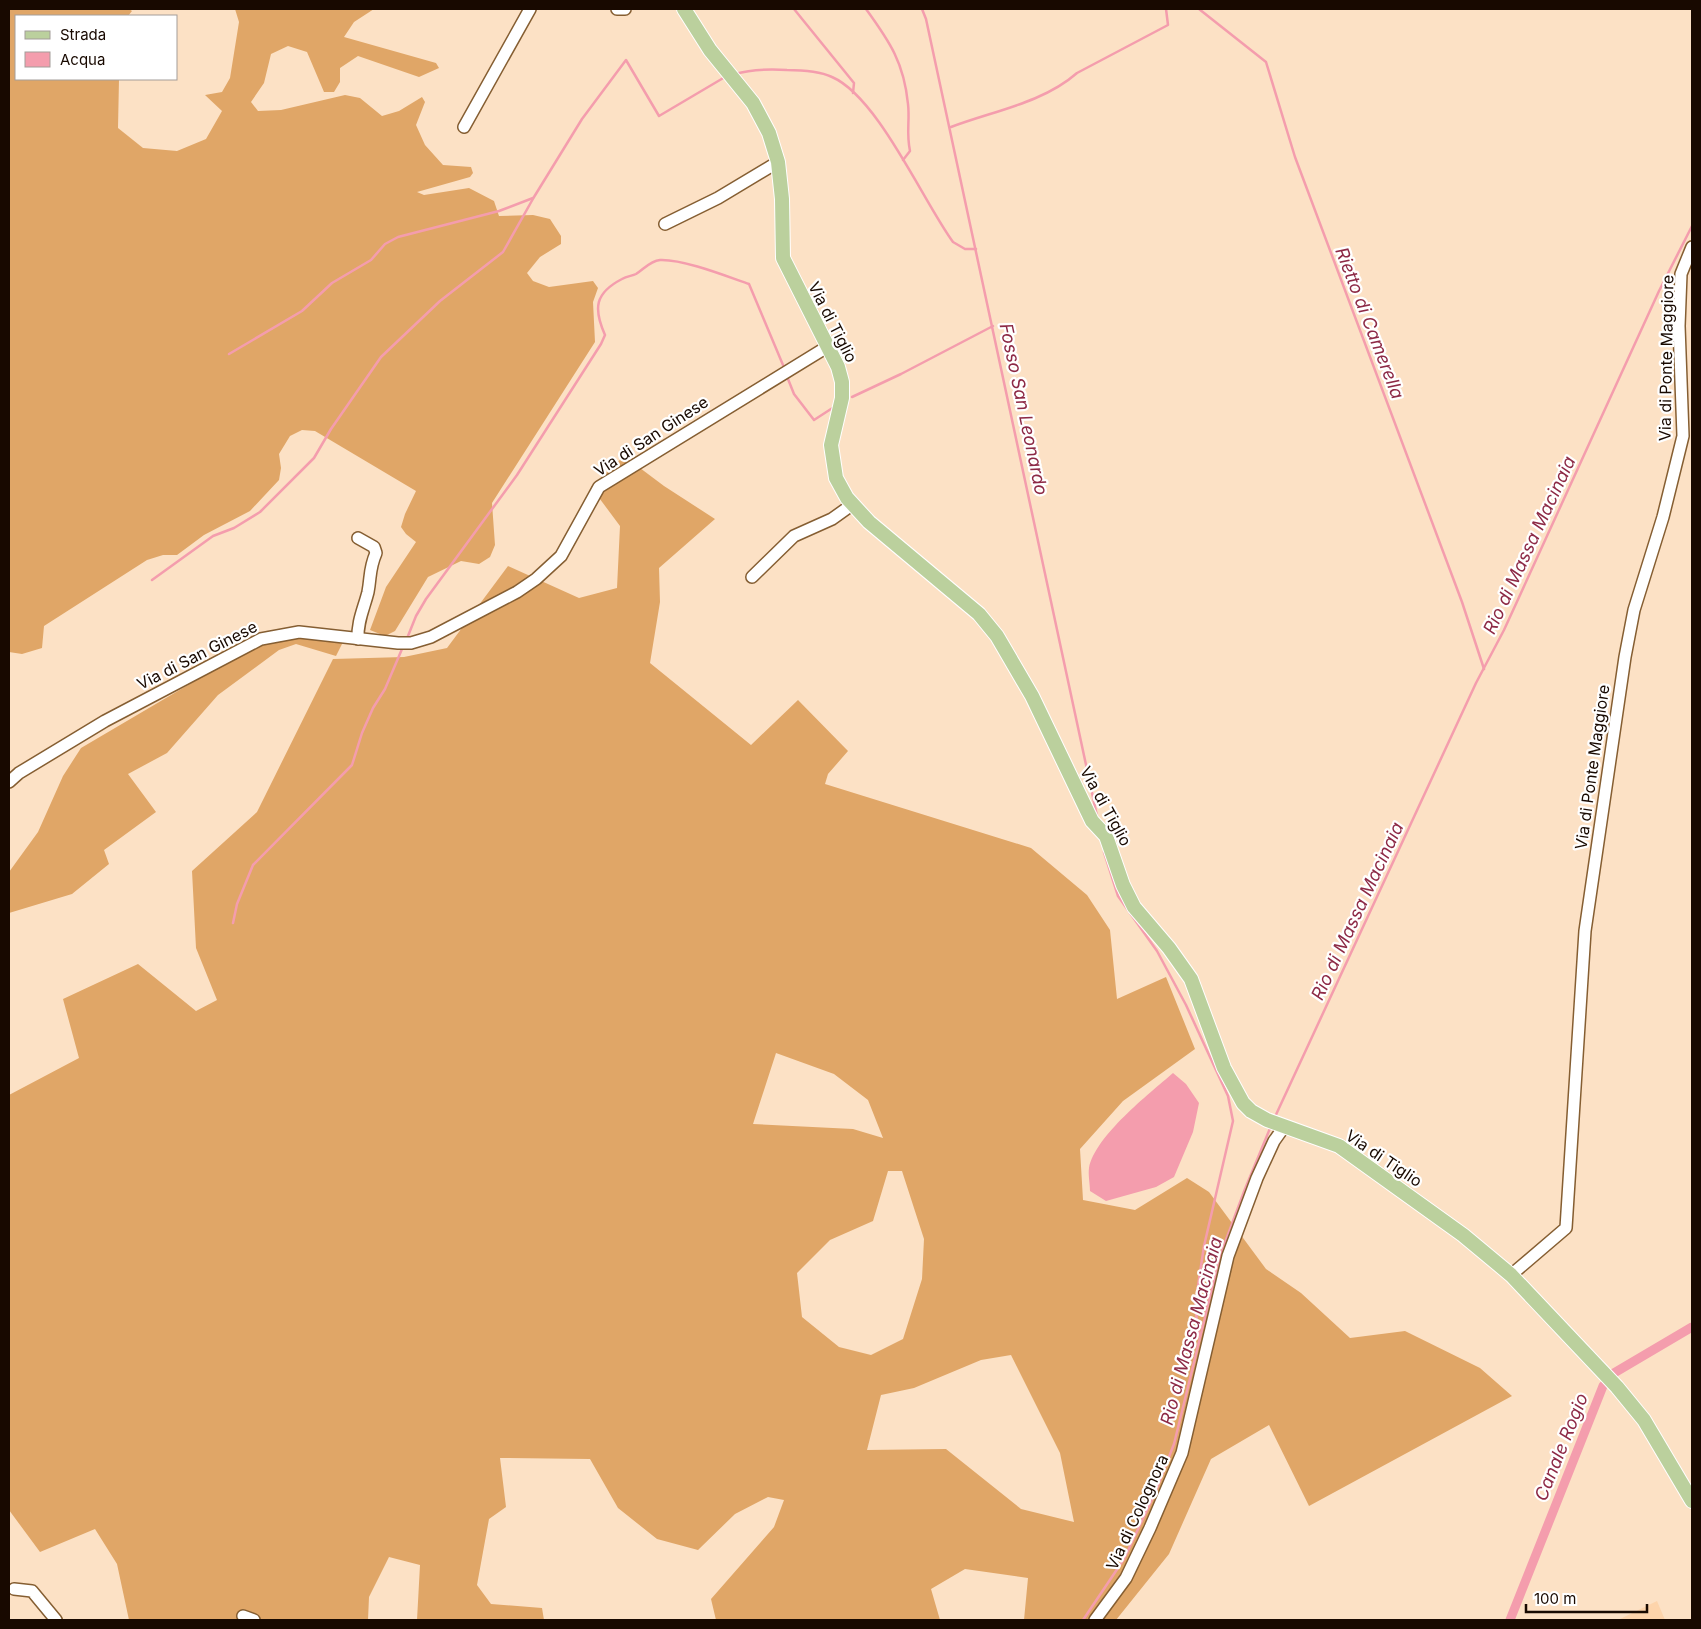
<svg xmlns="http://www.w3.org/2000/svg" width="1701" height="1629" viewBox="0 0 1701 1629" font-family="Inter,sans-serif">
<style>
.built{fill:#fdd4ab}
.forest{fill:#e0a667;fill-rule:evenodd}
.water{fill:#f49dad}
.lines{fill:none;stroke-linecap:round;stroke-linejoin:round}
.stream{stroke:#f49dad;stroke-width:2.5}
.canal{stroke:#f49dad;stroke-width:9}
.minor-casing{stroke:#855e32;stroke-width:14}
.major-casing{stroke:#fff;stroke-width:16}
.minor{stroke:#fff;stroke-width:11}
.major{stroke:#bbd09d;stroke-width:14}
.labels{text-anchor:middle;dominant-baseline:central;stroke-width:4.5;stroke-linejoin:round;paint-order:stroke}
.street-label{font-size:16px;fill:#180900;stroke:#fff}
.water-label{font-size:18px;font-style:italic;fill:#8d2a46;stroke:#fff}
</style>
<rect width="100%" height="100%" fill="#fce1c5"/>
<!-- built -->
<path class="built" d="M1657 1601 1665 1620H1618Z"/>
<!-- forest -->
<g class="forest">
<path d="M9 9H129L132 11 128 16H16V79H119L118 128 143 148 177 151 206 139 222 111 205 95 222 92 230 78 239 22 235 9H374L354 22 344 37 436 63 439 68 419 77 358 56 340 68V82L334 92H324L307 52 288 46 271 54 264 83 251 102 258 111 281 110 345 95 360 98 382 116 399 111 422 97 425 102 416 125 425 145 443 165 471 167 473 173 470 177 417 192 424 195 469 188 494 201 499 216 533 215 550 219 561 236V244L540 257 527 273 533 281 549 287 593 281 598 288 593 302 595 342 492 503 495 545 490 557 479 564 461 561 428 577 395 631 385 636 370 630 386 587 416 542 406 534 401 527 405 514 416 491 315 431 302 430 290 436 279 454 281 468 279 480 250 511 204 535 177 555H163L147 560 44 626 42 648 22 654 9 652Z"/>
<path d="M624 456 664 486 715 519 659 568 660 602 650 663 751 745 798 700 848 751 828 774 825 784 1031 848 1087 895 1110 930 1117 999 1166 977 1195 1049 1123 1101 1080 1149 1083 1200 1135 1210 1187 1178 1209 1192 1266 1269 1301 1293 1350 1338 1405 1331 1480 1368 1512 1396 1309 1506 1269 1425 1211 1459 1169 1554 1116 1620H1024L1028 1578 965 1569 931 1589 940 1620H716L711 1599 774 1527 784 1500 768 1497 735 1514 698 1550 657 1539 618 1508 590 1459 500 1458 506 1507 489 1519 477 1585 491 1604 542 1608 544 1620H417L420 1565 389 1557 369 1597 368 1620H129L117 1564 95 1529 40 1552 9 1510V1095L79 1058 63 999 138 964 196 1011 217 1000 196 948 192 871 257 812 333 659 404 657 447 648 508 566 579 598 617 588 620 526 591 487ZM776 1053 834 1074 868 1100 883 1138 853 1129 753 1124ZM888 1171H902L924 1239 922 1279 903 1339 871 1355 839 1347 802 1317 797 1273 830 1240 873 1221ZM1011 1355 1060 1453 1074 1522 1021 1509 946 1449 867 1450 881 1395 914 1388 981 1360Z"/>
<path d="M290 635 344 640 336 656 296 644 279 650 218 695 167 753 128 774 156 812 104 850 109 864 72 894 9 913V872L38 832 63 776 81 748 263 641Z"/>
</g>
<!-- water -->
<path class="water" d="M1173 1073 1186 1084 1199 1103 1193 1132 1174 1177 1156 1187 1106 1201 1090 1191C1090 1184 1088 1175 1089 1168 1095 1136 1149 1094 1173 1073Z"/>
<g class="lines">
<!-- stream -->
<g class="stream">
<path d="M794 9 854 83 853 93"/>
<path d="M866 9C890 42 904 63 908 104 910 121 906 132 910 151L903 160"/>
<path d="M922 9 926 19 1097 816"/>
<path d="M1199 9 1266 62 1295 157 1462 602 1484 669"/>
<path d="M735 74C752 69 770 69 787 70 802 70 819 71 832 77 878 97 923 201 953 242L965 249H976"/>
<path d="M951 127C993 111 1043 103 1077 73L1168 25 1166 9"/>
<path d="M229 354 302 311 332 283 371 260 385 244 398 237 499 211 533 198"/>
<path d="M788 379 794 394 814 420 834 407"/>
<path d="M852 397 901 374 993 326"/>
<path d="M152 580 213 536 234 528 260 512 314 458 331 429 381 357 440 301 503 252 534 197 582 119 626 60 659 116 725 77"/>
<path d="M408 636 416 616 426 599 517 475 601 344 605 335C593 308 595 293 622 279 627 276 632 276 636 274 644 269 650 261 660 260 683 259 726 276 749 284L783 365"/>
<path d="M1104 852 1118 896 1157 951 1186 1005 1228 1096 1233 1121 1204 1246 1195 1306 1199 1335"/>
<path d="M233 923 237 904 253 865 352 765 362 733 373 708 385 689 402 649"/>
<path d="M1274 1119 1476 683 1504 630 1659 291 1692 226"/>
<path d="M1083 1620 1124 1559 1155 1493 1174 1444 1220 1256 1245 1189 1271 1126"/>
</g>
<!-- canal -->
<path class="canal" d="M1510 1620 1603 1386 1614 1373 1692 1327"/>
<defs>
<g id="minor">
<path d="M617 9H625"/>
<path d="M464 127 530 9"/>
<path d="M665 224 718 198 778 162"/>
<path d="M358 538 374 547 376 553C369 569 371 576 368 592 364 608 357 622 358 639"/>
<path d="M752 577 794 536 832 519 853 504"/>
<path d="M9 782 19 773 105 721 261 639 299 632 398 643H411L431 637 517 592 536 579 561 556 599 487 827 347"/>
<path d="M1511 1275 1566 1228 1585 931 1625 657 1634 610 1663 517 1683 436 1679 326 1681 274 1692 247"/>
<path d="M14 1589 32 1591 56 1620"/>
<path d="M243 1616 254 1620"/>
<path d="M1095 1620 1126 1578 1150 1528 1182 1453 1228 1256 1257 1178 1274 1141 1284 1127"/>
</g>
<path id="major" d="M684 9 710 50 753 103 769 133 778 162 782 199 783 258 838 367 842 382V398L831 445 836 478 847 498 869 522 979 614 997 636 1032 696 1092 821 1106 836 1123 885 1134 907 1169 948 1191 979 1224 1068 1243 1103 1251 1111 1267 1120 1339 1146 1463 1235 1511 1275 1617 1387 1644 1420 1692 1501"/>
</defs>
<!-- minor casing -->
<use href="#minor" class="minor-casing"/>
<!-- major casing -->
<use href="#major" class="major-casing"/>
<!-- minor -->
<use href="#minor" class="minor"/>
<!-- major -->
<use href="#major" class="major"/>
</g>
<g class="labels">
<!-- street labels -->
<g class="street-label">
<text transform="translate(833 322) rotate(63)">Via di Tiglio</text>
<text transform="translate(1666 358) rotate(-89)">Via di Ponte Maggiore</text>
<text transform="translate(651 436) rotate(-33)">Via di San Ginese</text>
<text transform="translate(197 655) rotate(-27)">Via di San Ginese</text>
<text transform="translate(1592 767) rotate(-82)">Via di Ponte Maggiore</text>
<text transform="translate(1106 806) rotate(61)">Via di Tiglio</text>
<text transform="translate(1384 1158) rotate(34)">Via di Tiglio</text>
<text transform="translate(1137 1512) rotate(-65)">Via di Colognora</text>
</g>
<!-- water labels -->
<g class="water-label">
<text transform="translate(1370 323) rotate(69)">Rietto di Camerella</text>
<text transform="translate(1024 409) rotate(78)">Fosso San Leonardo</text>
<text transform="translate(1529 545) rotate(-65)">Rio di Massa Macinaia</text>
<text transform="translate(1357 911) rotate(-65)">Rio di Massa Macinaia</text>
<text transform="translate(1191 1331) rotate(-75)">Rio di Massa Macinaia</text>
<text transform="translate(1561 1447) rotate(-68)">Canale Rogio</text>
</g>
</g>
<!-- border -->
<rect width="1701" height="1629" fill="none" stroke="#180900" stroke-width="20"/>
<!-- legend -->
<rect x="15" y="15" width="162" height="65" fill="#ffffff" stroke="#a39d99"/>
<rect x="25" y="31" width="25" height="8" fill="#bbd09d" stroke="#a39d99"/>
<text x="60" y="40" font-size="15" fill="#180900">Strada</text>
<rect x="25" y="52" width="25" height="15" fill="#f49dad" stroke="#a39d99"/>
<text x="60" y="65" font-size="15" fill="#180900">Acqua</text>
<!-- scale -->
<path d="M1526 1604v8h121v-8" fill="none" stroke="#180900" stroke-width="2.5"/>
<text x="1534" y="1604" font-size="15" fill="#180900" stroke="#ffffff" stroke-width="4" paint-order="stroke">100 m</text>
</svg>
